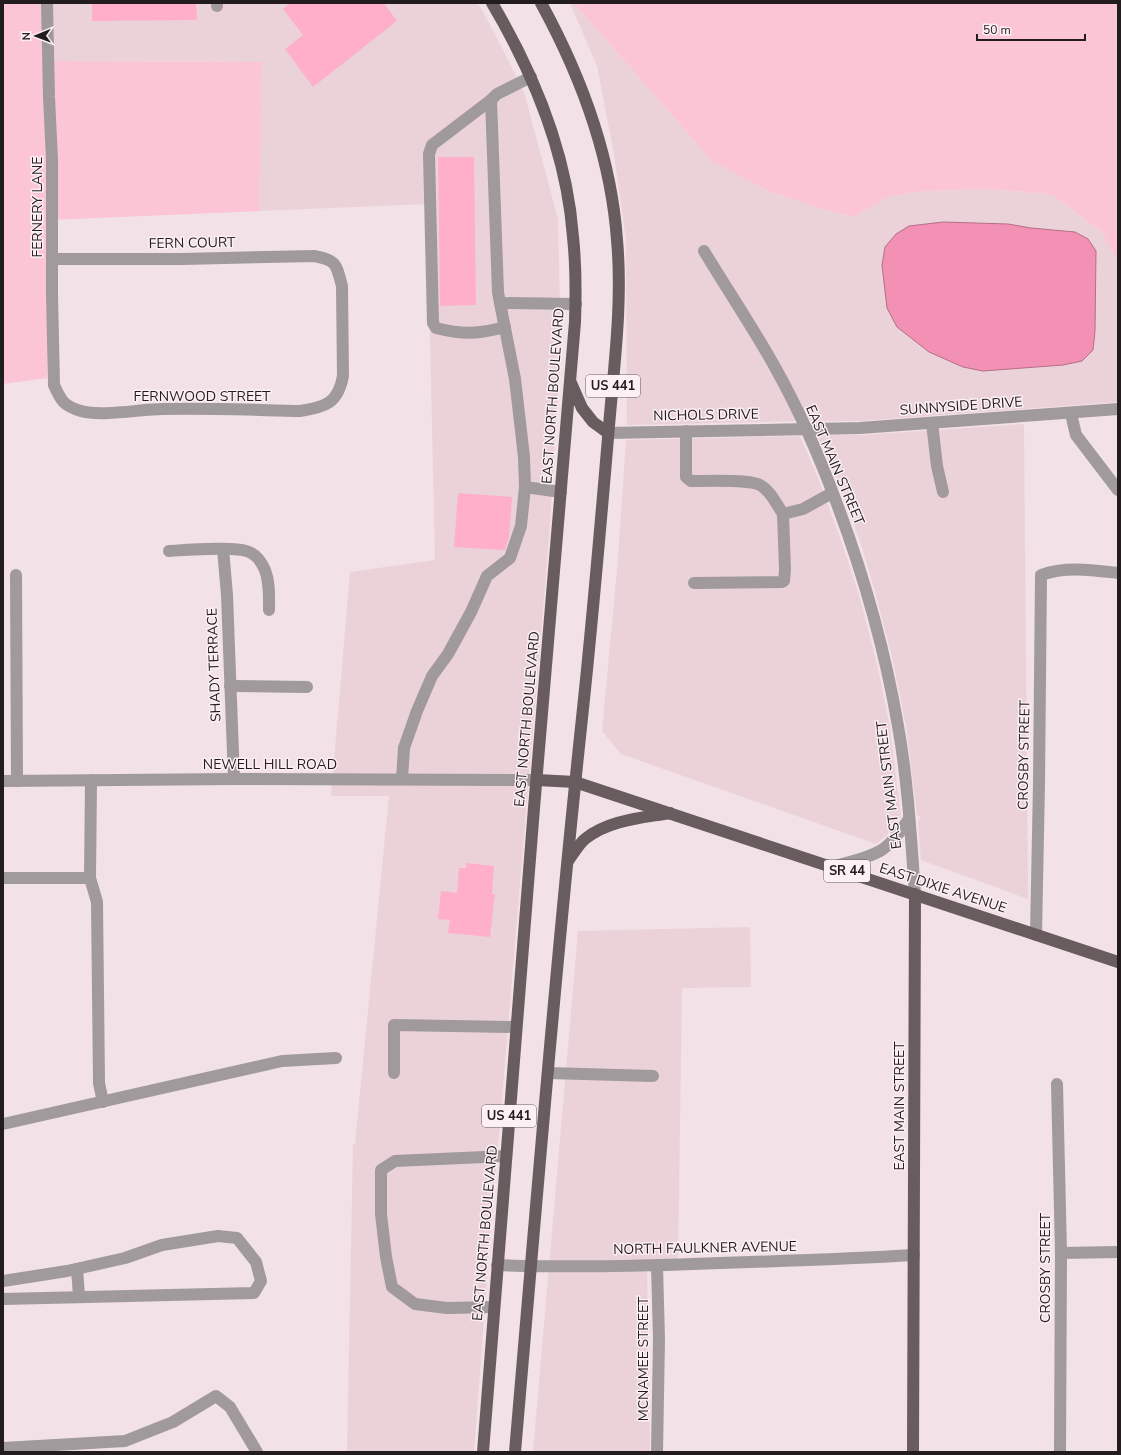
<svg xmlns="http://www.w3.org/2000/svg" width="1121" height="1455" viewBox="0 0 1121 1455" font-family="'Nunito Sans',sans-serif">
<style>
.built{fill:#ebd2d9;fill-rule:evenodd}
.green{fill:#fcc5d6}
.water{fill:#f291b3;stroke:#b46e86}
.building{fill:#ffafc9}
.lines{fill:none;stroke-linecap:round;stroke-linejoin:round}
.minor{stroke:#a19a9c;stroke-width:12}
.major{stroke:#685c5f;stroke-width:12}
.labels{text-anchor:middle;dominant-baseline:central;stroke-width:3;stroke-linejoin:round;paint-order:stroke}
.shield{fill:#fdf0f4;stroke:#645c5e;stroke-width:1}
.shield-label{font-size:13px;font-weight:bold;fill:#221c1e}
.street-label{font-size:14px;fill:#221c1e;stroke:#fdf0f4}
</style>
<rect width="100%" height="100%" fill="#f2e1e6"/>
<!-- built -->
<g class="built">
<path d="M46 3H477L483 11 524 92 558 219 561 350 549 538 488 1265 474 1452H347L353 1145 355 1144 389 796H331L350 572 435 560 427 204 259 211 262 62 49 61Z"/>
<path d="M570 3H574L712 161 767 190 816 207 853 217 890 196 925 191 987 189 1051 194 1102 232 1118 261V402L860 421H811L810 419 804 421 627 425 626 240 614 154 597 66ZM943 222 1008 224 1031 228 1075 232 1096 251 1095 331 1093 350 1082 361 1063 365 983 371 909 226Z"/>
<path d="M1024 424 1028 899 921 860 918 821 921 817 917 815 906 726 893 661 876 595 861 544 835 475 817 435H861Z"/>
<path d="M800 436 819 480 844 549 860 599 877 664 890 728 901 817 887 835 876 844 621 754 602 731 618 559 626 440Z"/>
<path d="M750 927 751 987 682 988 678 1263 647 1264 650 1452H533L578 931Z"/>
</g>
<!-- green -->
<g class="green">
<path d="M3 3H46L49 61 262 62 259 211 50 220 47 378 3 384Z"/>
<path d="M574 3H1118V261L1102 232 1051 194 987 189 925 191 890 196 853 217 816 207 767 190 712 161Z"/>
</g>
<!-- water -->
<path class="water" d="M943 222 1008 224 1031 228 1075 232 1088 239 1096 251 1095 331 1093 350 1082 361 1063 365 983 371 963 367 929 352 897 327 887 308 882 265 885 247 896 234 909 226Z"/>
<!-- building -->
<g class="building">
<path d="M92 3H196L197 20 92 21Z"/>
<path d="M290 3H384L397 21 313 87 285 49 303 35 283 9Z"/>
<path d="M438 157H474L476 305 440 306Z"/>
<path d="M458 493 512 497 509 537 505 550 454 547Z"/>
<path d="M466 863 494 866 492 894H495L490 937 448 933 450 920 438 919 441 891 457 893 459 868H466Z"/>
</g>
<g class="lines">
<!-- minor -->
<g class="minor">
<path d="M47 3 49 97 52 160V295L54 385C61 401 64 406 81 411 100 417 142 409 163 409 209 408 255 410 300 411 326 407 338 403 343 376L342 286C336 264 337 260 314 256L182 259H52"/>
<path d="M217 3V6"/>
<path d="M491 100 432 145 429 154 433 323 436 328C463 335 479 334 505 327"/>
<path d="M704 251C728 291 754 329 776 369 800 412 820 458 837 504 864 576 885 650 898 726 908 782 911 838 915 894"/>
<path d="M500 303 498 292 491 100 497 94 531 77"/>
<path d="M1071 414 1076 435 1118 490"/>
<path d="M932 423 937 466 943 492"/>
<path d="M686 431V477L691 481C705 481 749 479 760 485 770 490 777 505 783 514L803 509 832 493"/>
<path d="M608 433 860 428 1118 409"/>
<path d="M561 492 525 487 524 457 515 379 500 303 576 304"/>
<path d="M223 549 227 595 234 779"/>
<path d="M169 551C186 550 237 546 249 552 257 555 262 563 265 570 270 583 269 597 269 610"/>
<path d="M16 575 17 781"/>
<path d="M694 583 782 582 784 581 785 570 783 514"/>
<path d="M230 686 307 687"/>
<path d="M402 779 404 748 417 711 432 676 448 654 471 612 487 576 510 558 521 526 525 487"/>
<path d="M91 780 90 878 97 902 99 1083 103 1102"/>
<path d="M3 781 234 779 537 780"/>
<path d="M833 867C848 862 866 859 880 851 892 844 901 830 909 819"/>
<path d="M3 878H90"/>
<path d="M1036 935 1039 783 1041 575C1065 566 1092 570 1118 573"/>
<path d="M394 1073V1025L516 1027"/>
<path d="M548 1073 653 1076"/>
<path d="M1057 1084 1061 1253 1060 1452"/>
<path d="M3 1124 282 1061 336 1058"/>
<path d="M1061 1253 1118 1252"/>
<path d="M497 1265C571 1268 646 1266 720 1263 785 1261 849 1259 914 1255"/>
<path d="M657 1266 659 1339 657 1452"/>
<path d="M77 1269 79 1296"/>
<path d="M3 1281 67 1271 125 1258 162 1245 218 1236 237 1238 256 1262 261 1281 254 1293 3 1299"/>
<path d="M494 1307 447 1308 415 1304 392 1287 386 1257 381 1214V1170L395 1161 506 1156"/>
<path d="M3 1448 125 1441 173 1422 216 1396 230 1407 257 1452"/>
</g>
<!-- major -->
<g class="major">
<path d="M571 383 582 408 593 422 608 433"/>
<path d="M537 780 575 782 1118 962"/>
<path d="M568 861C573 854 579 844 585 839 608 820 642 818 670 813"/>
<path d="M483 1452 534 808 575 322C576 293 576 265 573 237 567 154 534 74 492 3"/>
<path d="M515 1452C536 1207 556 962 582 718 592 625 600 532 608 438 613 373 623 306 617 240 611 156 581 76 541 3"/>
<path d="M913 1452 915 894"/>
</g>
</g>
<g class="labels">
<!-- shield labels -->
<g class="shield">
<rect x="586" y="375" width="54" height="22" rx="3"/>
<rect x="824" y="860" width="46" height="22" rx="3"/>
<rect x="482" y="1105" width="54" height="22" rx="3"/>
</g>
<g class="shield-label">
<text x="613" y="386">US 441</text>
<text x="847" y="871">SR 44</text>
<text x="509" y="1116">US 441</text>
</g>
<!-- street labels -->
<g class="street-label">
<text transform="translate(37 207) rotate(-90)">FERNERY LANE</text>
<text transform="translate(192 243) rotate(-1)">FERN COURT</text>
<text x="202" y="396">FERNWOOD STREET</text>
<text transform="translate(553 396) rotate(-86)">EAST NORTH BOULEVARD</text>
<text transform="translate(961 406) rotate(-4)">SUNNYSIDE DRIVE</text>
<text transform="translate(706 415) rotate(-1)">NICHOLS DRIVE</text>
<text transform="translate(835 465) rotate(67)">EAST MAIN STREET</text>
<text transform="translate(214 665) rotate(-92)">SHADY TERRACE</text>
<text transform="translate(527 719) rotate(-85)">EAST NORTH BOULEVARD</text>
<text transform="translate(1024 755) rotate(-89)">CROSBY STREET</text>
<text x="270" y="764">NEWELL HILL ROAD</text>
<text transform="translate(889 785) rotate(-97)">EAST MAIN STREET</text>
<text transform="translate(943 888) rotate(18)">EAST DIXIE AVENUE</text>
<text transform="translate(899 1106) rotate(-90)">EAST MAIN STREET</text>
<text transform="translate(485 1233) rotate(-85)">EAST NORTH BOULEVARD</text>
<text transform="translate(705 1248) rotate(-1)">NORTH FAULKNER AVENUE</text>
<text transform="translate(1045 1268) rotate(-90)">CROSBY STREET</text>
<text transform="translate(643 1359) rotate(-90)">MCNAMEE STREET</text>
</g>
</g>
<!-- border -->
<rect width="1121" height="1455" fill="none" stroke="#221c1e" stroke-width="8"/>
<!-- north arrow -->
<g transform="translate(36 36) rotate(269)" stroke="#fdf0f4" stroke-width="3" paint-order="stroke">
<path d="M0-3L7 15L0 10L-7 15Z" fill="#221c1e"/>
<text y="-6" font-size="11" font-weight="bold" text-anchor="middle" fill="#221c1e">N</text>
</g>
<!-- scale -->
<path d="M977 34v6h108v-6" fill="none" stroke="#221c1e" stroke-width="2"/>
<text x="983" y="34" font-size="12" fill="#221c1e" stroke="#fdf0f4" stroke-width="3" paint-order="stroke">50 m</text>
</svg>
